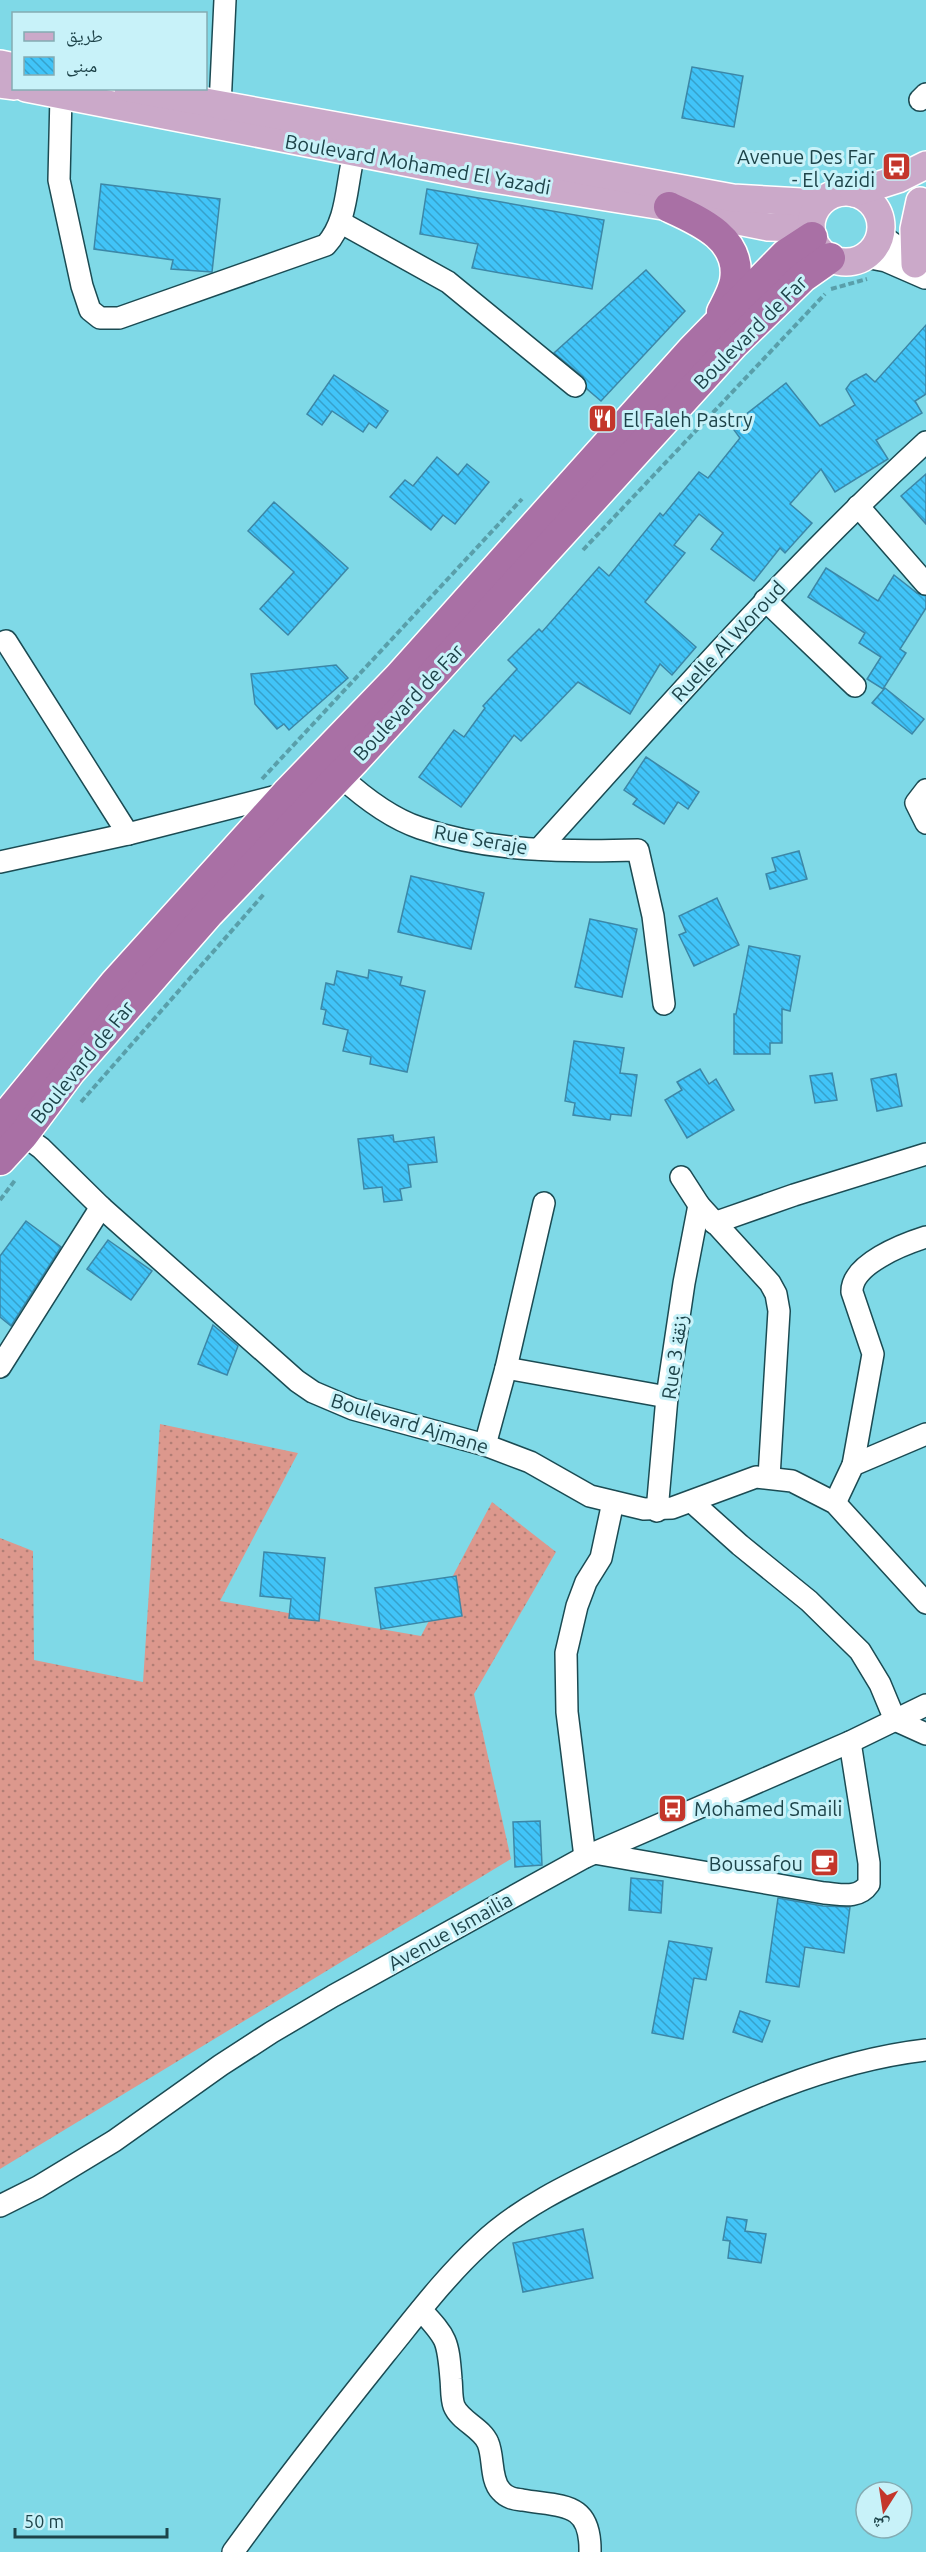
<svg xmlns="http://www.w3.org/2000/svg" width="926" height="2552" viewBox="0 0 926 2552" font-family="Ubuntu,'Noto Naskh Arabic',sans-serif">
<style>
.grass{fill:url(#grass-dots)}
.building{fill:url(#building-back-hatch);stroke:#3c87a7;stroke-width:1.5}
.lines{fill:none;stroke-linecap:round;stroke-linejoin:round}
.minor-casing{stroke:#1b4b53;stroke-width:24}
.major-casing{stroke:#fff;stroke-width:30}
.highway-casing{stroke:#fff;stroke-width:33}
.path{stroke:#599faa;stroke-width:4;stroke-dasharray:6 3;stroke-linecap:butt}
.minor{stroke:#fff;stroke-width:21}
.major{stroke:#cba9c9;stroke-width:27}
.highway{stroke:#a970a5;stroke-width:30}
.labels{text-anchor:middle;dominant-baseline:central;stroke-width:6;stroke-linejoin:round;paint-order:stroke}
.poi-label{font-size:20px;fill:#1d4349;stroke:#c8f2f9;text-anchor:end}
.street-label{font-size:20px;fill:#1d4349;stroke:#c8f2f9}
</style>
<defs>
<pattern id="grass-dots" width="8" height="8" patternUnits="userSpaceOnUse" patternTransform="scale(1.5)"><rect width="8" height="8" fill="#dc988d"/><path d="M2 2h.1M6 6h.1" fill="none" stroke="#b27e75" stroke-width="1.8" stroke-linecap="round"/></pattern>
<pattern id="building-back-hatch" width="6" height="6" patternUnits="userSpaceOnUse" patternTransform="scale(1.5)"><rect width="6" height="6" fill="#41c4f8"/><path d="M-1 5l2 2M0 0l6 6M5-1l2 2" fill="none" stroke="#36a1cb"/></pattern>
</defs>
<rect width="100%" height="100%" fill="#7fd9e7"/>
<!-- grass -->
<path class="grass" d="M160 1424 298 1453 220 1601 421 1636 492 1502 556 1552 474 1694 511 1859 0 2169V1538L33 1551 34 1660 143 1682Z"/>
<!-- building -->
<g class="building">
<path d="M692 67 743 76 734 127 682 118Z"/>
<path d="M101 184 220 199 212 272 171 269 173 260 94 249Z"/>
<path d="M427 189 604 220 592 289 472 268 478 244 420 234Z"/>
<path d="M646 270 685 311 601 401 587 389 583 377 554 353Z"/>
<path d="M926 325V394L915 401 922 413 876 440 888 459 835 492 821 469 790 504 812 523 785 553 780 548 754 581 711 549 723 533 699 514 674 545 685 553 645 602 696 647 672 675 660 664 630 714 578 682 521 741 514 735 461 807 419 777 454 730 464 737 485 708 483 706 517 669 508 660 539 629 542 632 599 567 609 576 660 513 663 516 699 472 708 478 740 438 731 426 786 383 820 426 855 405 846 389 851 382 866 374 875 382Z"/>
<path d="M334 375 388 411 376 428 369 423 363 432 332 411 322 425 307 414Z"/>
<path d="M437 457 458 475 467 464 489 482 455 524 443 515 431 530 390 497 405 480 413 486Z"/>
<path d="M926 474V524L901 496Z"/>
<path d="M274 502 348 568 288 635 260 609 294 572 248 531Z"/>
<path d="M826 568 878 601 894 575 917 593 926 596V608L900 649 906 653 883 689 867 679 881 657 859 643 865 633 808 597Z"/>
<path d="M336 665 348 678 289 730 284 724 277 729 255 704 251 674Z"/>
<path d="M885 688 924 719 912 734 872 703Z"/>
<path d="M646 757 699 792 688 809 678 802 664 824 633 804 637 799 624 790Z"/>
<path d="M799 851 807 879 770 889 766 874 776 871 772 858Z"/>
<path d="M411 876 484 893 471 949 398 932Z"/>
<path d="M717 898 739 945 694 966 679 935 686 932 679 916Z"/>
<path d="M590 919 637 929 622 997 575 987Z"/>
<path d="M749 946 800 956 790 1011 782 1009V1043H770V1054H734V1014H736Z"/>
<path d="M369 970 402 977 400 985 425 991 407 1072 370 1064 371 1057 343 1051 348 1030 323 1024 326 1010 321 1009 326 983 334 985 337 971 368 978Z"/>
<path d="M574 1041 624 1048 620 1073 637 1075 631 1116 611 1114 610 1120 573 1115 575 1103 565 1101Z"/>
<path d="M700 1069 709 1084 716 1079 734 1110 687 1138 665 1100 682 1090 677 1082Z"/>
<path d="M832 1073 837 1100 815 1103 810 1076Z"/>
<path d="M896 1074 902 1106 877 1111 871 1079Z"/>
<path d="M393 1135 394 1142 434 1137 437 1162 408 1165 411 1187 400 1189 402 1200 384 1202 382 1187 364 1189 358 1139Z"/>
<path d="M26 1221 61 1247 11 1326 0 1317V1256Z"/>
<path d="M108 1240 152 1271 131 1300 87 1269Z"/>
<path d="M213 1325 238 1346 227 1375 198 1364Z"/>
<path d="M264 1552 325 1558 319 1621 289 1618 291 1599 260 1596Z"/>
<path d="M456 1576 462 1616 381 1629 375 1588Z"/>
<path d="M540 1821 542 1865 515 1867 513 1822Z"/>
<path d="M631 1878 663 1881 661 1913 629 1910Z"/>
<path d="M778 1898 823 1906 850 1907 844 1953 805 1947 799 1987 766 1982Z"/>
<path d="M669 1941 712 1948 706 1980 694 1978 683 2039 652 2033Z"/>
<path d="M740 2011 770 2021 762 2042 733 2032Z"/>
<path d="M727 2217 747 2220 745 2231 766 2234 761 2263 728 2258 730 2241 723 2240Z"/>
<path d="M583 2229 593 2278 523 2292 513 2243Z"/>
</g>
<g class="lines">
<defs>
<g id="minor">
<path d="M61 95 59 180 82 286 90 310 100 318H119L326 245C348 221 346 184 354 154"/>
<path d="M920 100 926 94"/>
<path d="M220 106 225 0"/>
<path d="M340 222 448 282 575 386"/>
<path d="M881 235 905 252 920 271"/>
<path d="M865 257 886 261 925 278"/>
<path d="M858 506 926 584"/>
<path d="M765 600 855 686"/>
<path d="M6 641 128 834"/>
<path d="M340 776C363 797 390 818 420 828 489 852 566 852 638 850L653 916 664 1004"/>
<path d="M926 790 916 803 926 823"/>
<path d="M539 849C665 710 788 569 926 442"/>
<path d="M0 862 128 834 285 794"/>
<path d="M23 1135 41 1148 101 1207 297 1381 313 1392 353 1409 485 1445 530 1462 590 1496 644 1509 672 1508 756 1477 792 1481 835 1503 926 1603"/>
<path d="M681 1177 699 1205 770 1283 776 1294 779 1311 769 1477"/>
<path d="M714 1223 794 1195 926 1154"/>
<path d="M0 1367 101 1207"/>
<path d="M506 1368 667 1397"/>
<path d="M485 1445 506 1368 544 1203"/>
<path d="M853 1465 873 1354 852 1292C851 1264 904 1244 926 1237"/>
<path d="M692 1502 740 1545 809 1601 860 1651 880 1684 895 1720 926 1734"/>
<path d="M835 1503 853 1465 926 1434"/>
<path d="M657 1511 667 1397 684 1283 699 1205"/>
<path d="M594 1853 824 1893C840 1894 858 1900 869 1884V1863L850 1742"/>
<path d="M585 1857 567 1712 566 1653 577 1606 586 1582 601 1558 613 1502"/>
<path d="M0 2206 38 2187 114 2141 221 2065 272 2032 333 1996 585 1857 850 1742 926 1705"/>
<path d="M421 2310C447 2338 448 2340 451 2379 452 2387 451 2398 454 2406 460 2421 482 2428 488 2443 494 2457 490 2480 501 2491 507 2498 514 2499 522 2500 562 2507 591 2501 590 2552"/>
<path d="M233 2552C282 2484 333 2419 385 2354 416 2316 445 2277 481 2244 523 2204 580 2179 632 2154 726 2109 821 2062 926 2050"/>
</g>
<g id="major">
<path d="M0 64 14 67"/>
<path d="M0 84 14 86"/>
<path d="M26 88 481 177 669 207 768 227 811 228"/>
<path d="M128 88 733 198 820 203"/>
<circle cx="846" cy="227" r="35"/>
<path d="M854 193 898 179 926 165"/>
<path d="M915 264 914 229 920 201"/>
</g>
<g id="highway">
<path d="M669 207C700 221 742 239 735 281 733 292 727 302 722 312"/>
<path d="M0 1123 115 983 286 794 398 678 692 350 786 254 812 237"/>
<path d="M0 1160 23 1135 70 1072 209 913 355 760 734 344 803 277 830 258"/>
</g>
</defs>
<!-- minor casing -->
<use href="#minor" class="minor-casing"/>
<!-- major casing -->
<use href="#major" class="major-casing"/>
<!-- highway casing -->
<use href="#highway" class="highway-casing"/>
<!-- path -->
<g class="path">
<path d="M831 289 867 279"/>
<path d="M583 550 825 294"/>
<path d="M262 779 522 499"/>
<path d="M81 1102 264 894"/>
<path d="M0 1200 16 1179"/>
</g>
<!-- minor -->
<use href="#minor" class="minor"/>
<!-- major -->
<use href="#major" class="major"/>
<!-- highway -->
<use href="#highway" class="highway"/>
</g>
<!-- icons -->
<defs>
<symbol id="bus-square" viewBox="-11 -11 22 22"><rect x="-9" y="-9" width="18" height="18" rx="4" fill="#c4362b" stroke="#c8f2f9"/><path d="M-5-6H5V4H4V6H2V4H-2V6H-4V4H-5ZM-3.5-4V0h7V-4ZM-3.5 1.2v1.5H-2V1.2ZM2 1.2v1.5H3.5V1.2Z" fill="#fff"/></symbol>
<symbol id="restaurant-square" viewBox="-11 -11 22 22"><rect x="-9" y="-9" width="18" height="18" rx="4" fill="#c4362b" stroke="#c8f2f9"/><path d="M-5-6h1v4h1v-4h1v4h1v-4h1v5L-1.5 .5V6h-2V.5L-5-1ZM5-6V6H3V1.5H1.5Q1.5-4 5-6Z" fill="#fff"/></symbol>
<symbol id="cafe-square" viewBox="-11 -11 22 22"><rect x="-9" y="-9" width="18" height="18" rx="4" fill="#c4362b" stroke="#c8f2f9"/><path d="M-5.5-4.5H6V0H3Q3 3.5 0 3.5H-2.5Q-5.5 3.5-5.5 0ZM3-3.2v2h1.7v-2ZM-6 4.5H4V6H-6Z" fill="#fff"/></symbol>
</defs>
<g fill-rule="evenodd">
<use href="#bus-square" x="880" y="150" width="33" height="33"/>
<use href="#restaurant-square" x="586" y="402" width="33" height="33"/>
<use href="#bus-square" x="656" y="1792" width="33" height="33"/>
<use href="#cafe-square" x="808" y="1846" width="33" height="33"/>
</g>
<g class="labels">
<!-- poi labels -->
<g class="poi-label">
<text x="875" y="156">Avenue Des Far<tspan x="875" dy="23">- El Yazidi</tspan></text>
<text x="623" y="419" text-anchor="start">El Faleh Pastry</text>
<text x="694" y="1808" text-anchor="start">Mohamed Smaili</text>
<text x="803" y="1863">Boussafou</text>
</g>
<!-- street labels -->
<g class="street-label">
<text transform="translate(418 164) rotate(10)">Boulevard Mohamed El Yazadi</text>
<text transform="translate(750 332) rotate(-45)">Boulevard de Far</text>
<text transform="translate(728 641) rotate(-47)">Ruelle Al Woroud</text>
<text transform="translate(408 702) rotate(-47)">Boulevard de Far</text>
<text transform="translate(481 839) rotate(10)">Rue Seraje</text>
<text transform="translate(82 1062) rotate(-51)">Boulevard de Far</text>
<text transform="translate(674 1357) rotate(-82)">Rue 3 زنقة</text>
<text transform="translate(410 1423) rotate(17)">Boulevard Ajmane</text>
<text transform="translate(450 1931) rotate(-29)">Avenue Ismailia</text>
</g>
</g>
<!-- legend -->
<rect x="12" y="12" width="195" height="78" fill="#c8f2f9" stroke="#84acb3" stroke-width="1.5"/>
<rect x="24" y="32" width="30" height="9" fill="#cba9c9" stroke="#84acb3" stroke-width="1.5"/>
<text x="66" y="42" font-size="18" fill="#1d4349">طريق</text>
<rect x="24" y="57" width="30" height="18" fill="url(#building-back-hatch)" stroke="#84acb3" stroke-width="1.5"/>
<text x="66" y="72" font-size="18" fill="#1d4349">مبنى</text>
<!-- north arrow -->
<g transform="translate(884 2510) rotate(192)"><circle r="28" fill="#c8f2f9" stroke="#84acb3" stroke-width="1.5"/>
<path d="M0-4.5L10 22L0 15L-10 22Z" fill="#c4362b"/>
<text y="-9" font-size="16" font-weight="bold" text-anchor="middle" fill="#1d4349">ش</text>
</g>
<!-- scale -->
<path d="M15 2528v9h152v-9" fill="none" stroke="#1d4349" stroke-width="3"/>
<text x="24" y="2528" font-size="18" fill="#1d4349" stroke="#c8f2f9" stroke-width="4.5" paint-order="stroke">50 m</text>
</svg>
